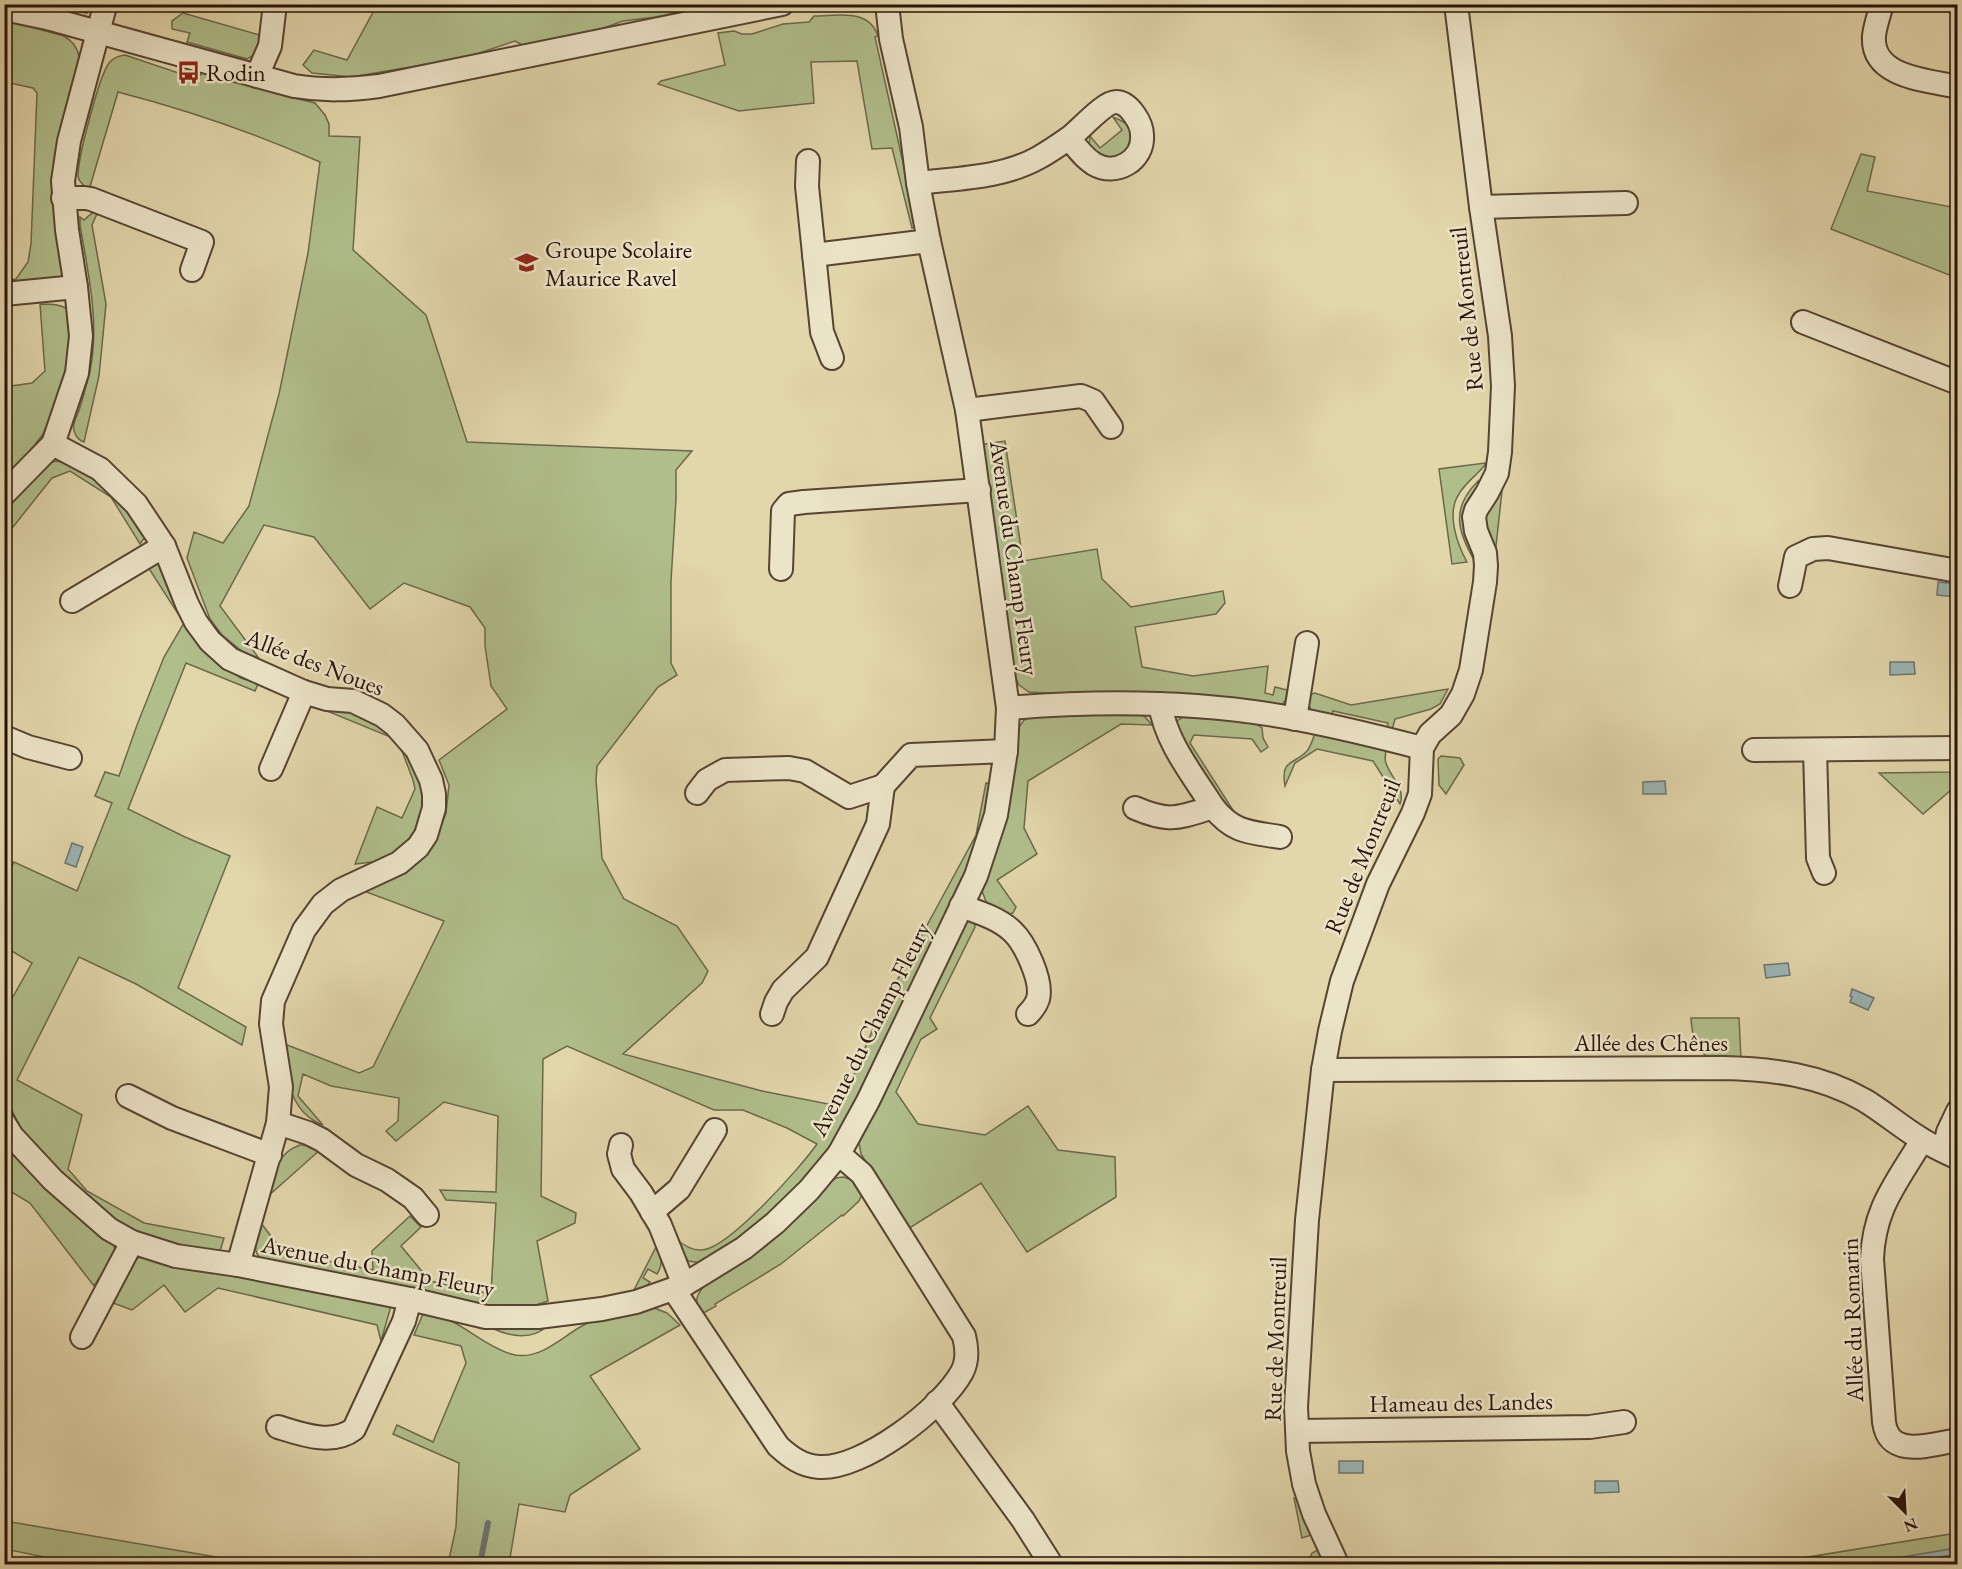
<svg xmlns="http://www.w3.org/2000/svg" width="1962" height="1569" viewBox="0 0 1962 1569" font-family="'EB Garamond',serif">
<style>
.green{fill:#b0be8b;stroke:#6c684a;stroke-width:1.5}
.water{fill:#9bb6b6;stroke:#6d7571;stroke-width:1.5}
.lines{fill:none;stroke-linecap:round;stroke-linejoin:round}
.shore{stroke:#626460;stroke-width:1.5}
.stream{stroke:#6d7571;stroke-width:6}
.minor-casing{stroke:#564432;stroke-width:26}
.minor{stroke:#ece4c8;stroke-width:22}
.labels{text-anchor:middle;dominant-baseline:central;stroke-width:5;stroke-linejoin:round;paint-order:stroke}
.poi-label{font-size:24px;fill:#28130a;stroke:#ece4c8;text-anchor:start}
.street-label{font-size:24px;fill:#28130a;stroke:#ece4c8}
</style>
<rect width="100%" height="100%" fill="#e2d6ab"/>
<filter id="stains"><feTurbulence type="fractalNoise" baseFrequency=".00333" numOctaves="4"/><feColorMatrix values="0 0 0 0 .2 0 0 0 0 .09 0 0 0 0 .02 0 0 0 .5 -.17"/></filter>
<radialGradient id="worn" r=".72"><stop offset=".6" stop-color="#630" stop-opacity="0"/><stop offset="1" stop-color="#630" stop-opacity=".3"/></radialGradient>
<!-- green -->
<g class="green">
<path d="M697 4 698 8 656 17 623 21 593 32 526 47 515 41 464 58 351 77 312 73 303 65 314 50 347 60 377 5Z"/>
<path d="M43 5H88L87 13Z"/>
<path d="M183 13 263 36 256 54 247 59 187 42 190 33 172 29V21Z"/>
<path d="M814 16C838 16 869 8 878 36L875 37 912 203 915 226 912 228 892 148 872 149 857 61 811 62 814 103 739 111 658 84 661 81 725 65 718 33 734 31 742 34H752L783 24 809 22Z"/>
<path d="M5 20 64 36C72 41 77 46 79 57L67 109 63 274 60 278 5 284V281L16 279 28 262 31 244 37 93 33 88 5 82Z"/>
<path d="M125 55 196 79 205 71 290 97 315 103 325 115 329 124V136L360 137 353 250 426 315 467 442 692 451 676 470V499L671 581V663L677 675 658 687 597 766 596 780 602 858 624 899 677 926 708 971 702 983 623 1054 762 1091 838 1106 854 1074 881 1010 976 835 986 783 991 784 985 832 868 1081 833 1145 805 1182 764 1221 701 1263 688 1261 677 1240C684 1245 692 1251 702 1250 728 1249 801 1167 817 1144L787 1128 743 1110H714L567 1046 543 1059 541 1196 576 1213 575 1223 537 1241 548 1301 530 1307 478 1305 262 1260C250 1249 257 1237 261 1223L283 1252 373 1270 372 1251 410 1216 421 1227 401 1246 430 1281 491 1294 496 1203 446 1200 440 1190 496 1192 498 1116 444 1102 396 1141 386 1131 398 1121 399 1098 331 1086 303 1074 298 1096 323 1125C288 1112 287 1075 282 1043L359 1073 373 1067 444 921 361 890 420 859 435 841 446 813 449 785 439 760 507 709 491 686 485 646V628L470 607 404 583 370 609 314 537 264 525 220 606 258 657 249 656 238 648 222 635 210 619 187 558 194 532 223 543 249 506 279 394 308 253 320 162C255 133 187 110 118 92L89 190C84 185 78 182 78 175 78 158 99 76 109 63 114 57 119 56 125 55Z"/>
<path d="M1113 117C1131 124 1133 128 1133 148L1120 159 1099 155 1089 145 1090 136 1100 148 1122 130Z"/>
<path d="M1861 154 1875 157 1867 191 1957 208V278L1831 229Z"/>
<path d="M89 207H100L92 225 106 304 99 376 84 442C77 440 72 431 74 424 75 418 79 412 80 407 84 395 87 383 90 371 100 322 88 273 80 225V217L84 220 92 213Z"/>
<path d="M40 304C52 304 62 304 72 312L74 325 64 394 43 434 5 484V387L32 383 45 371Z"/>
<path d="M1005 441 1023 561 1097 549 1102 579 1131 607 1223 591 1225 603 1216 614 1135 627 1142 667 1193 676 1268 666 1265 693 1273 695 1275 687 1287 690 1286 699 1282 705 1278 706 1029 692 1019 685 1014 674 979 445Z"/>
<path d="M55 461C77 463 113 491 127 508 134 516 139 527 145 537L140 544 111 497 70 471 52 478 5 537V507C19 490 34 470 55 461Z"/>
<path d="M1485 463V465C1477 475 1465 483 1459 494 1446 513 1457 544 1467 562L1452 564 1439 469Z"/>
<path d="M1478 481V486L1469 498 1465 511 1477 561 1474 560C1457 530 1451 508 1478 481Z"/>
<path d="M1498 490 1502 491 1495 555 1486 534 1485 511Z"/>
<path d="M155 561 158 563 167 587 184 623 230 671 241 678 258 684 255 691 186 663 128 809 185 837 230 856 178 988 246 1027 242 1045 136 984 79 957 17 1080 82 1115 68 1169 87 1191 144 1223 224 1238 220 1251 182 1246 150 1238 114 1222 46 1160 22 1130 5 1097V1011L32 963 5 947 4 879 14 862 77 891 112 803 95 796 105 772 119 776 137 725 164 657 184 623 146 564Z"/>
<path d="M1448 689 1440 704 1431 709 1395 719 1392 730 1387 729 1388 723 1333 711 1331 717 1313 714 1306 699 1309 695 1315 693 1351 705Z"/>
<path d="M345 706 388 728 422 777 426 814 411 843 375 866 372 862 355 864 377 807 402 818 415 789 413 780 402 751 393 738 322 709Z"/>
<path d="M1132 711 1144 716 1152 725 1121 724 1028 781 1024 828 1037 854 997 880 1016 907 1013 913 1007 915 988 907 982 891 983 882 1019 727 1024 720 1034 716Z"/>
<path d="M1183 717 1253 722 1262 728 1263 738 1268 747 1261 752 1252 739 1194 735 1190 743 1238 818 1213 796 1175 722Z"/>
<path d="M1315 733 1386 749C1386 753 1384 759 1386 763 1390 777 1406 788 1400 804L1373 761 1317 749 1295 763 1285 786C1280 759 1294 765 1307 751 1311 746 1313 739 1315 733Z"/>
<path d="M1441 756 1460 758 1464 765 1446 794 1439 785 1438 759Z"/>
<path d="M1954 757H1957V785L1923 814 1879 773 1953 772Z"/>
<path d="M965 918 975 923V927L930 1018 937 1029 921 1039 896 1092 918 1124 985 1135 1028 1106 1058 1150 1115 1157 1116 1197 1027 1252 981 1183 908 1229 861 1154 859 1143Z"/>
<path d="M1691 1018H1739L1741 1059C1734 1060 1724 1061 1717 1060 1696 1056 1692 1036 1691 1018Z"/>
<path d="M4 1138 41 1183 83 1222 113 1244 115 1249 111 1267 107 1266 94 1286 30 1203 5 1188Z"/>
<path d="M300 1145H311L320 1150 267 1197C273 1175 276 1153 300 1145Z"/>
<path d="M843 1177 850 1179 863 1192 859 1201 843 1216 842 1215 781 1264 715 1304 716 1306 700 1315C694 1301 696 1294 707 1283L828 1183 836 1178Z"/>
<path d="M656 1247C661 1258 664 1263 657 1274L648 1269 643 1278 650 1282 646 1287 634 1290Z"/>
<path d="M148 1256 391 1306 381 1341 377 1325 218 1288 185 1312 164 1285 132 1310 108 1301 133 1259Z"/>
<path d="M649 1306 667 1313 680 1325 590 1376 640 1449 570 1495 565 1512 519 1504 509 1564H448L456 1527 459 1463 393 1434 397 1425 433 1442 466 1363 461 1346 414 1335 423 1314C456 1314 480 1345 511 1354 539 1362 560 1338 582 1326 602 1315 627 1311 649 1306Z"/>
<path d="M547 1326C533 1340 511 1337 494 1329L493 1327Z"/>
<path d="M1294 1498 1301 1500 1314 1534 1302 1538Z"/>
<path d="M5 1521 257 1564H78L5 1549Z"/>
<path d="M1957 1533V1564H1771V1563Z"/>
<path d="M1321 1548 1328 1564H1307L1312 1553Z"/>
</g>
<!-- water -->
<g class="water">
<path d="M1938 582 1957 584V597L1937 595Z"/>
<path d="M1890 662H1914L1915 674 1890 675Z"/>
<path d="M1665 781 1666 794H1643V782Z"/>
<path d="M72 843 83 847 76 867 65 863Z"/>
<path d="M1788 963 1790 975 1766 978 1764 965Z"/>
<path d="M1852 989 1874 998 1868 1010 1850 1002 1852 997 1850 996Z"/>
<rect x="1339" y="1461" width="24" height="12"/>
<path d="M1595 1481H1618L1619 1492 1595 1493Z"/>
<path d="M1957 1548V1564H1860Z"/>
</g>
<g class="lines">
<!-- shore -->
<path class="shore" d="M1896 1564 1958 1554"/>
<!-- stream -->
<path class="stream" d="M480 1564 488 1523"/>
<defs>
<g id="minor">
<path d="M1882 4C1879 15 1875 26 1874 36 1871 78 1928 80 1958 87"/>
<path d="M4 9 47 18 294 86C324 91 349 90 379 86L782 4"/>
<path d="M257 76 270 46 275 4"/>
<path d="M808 161 807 186 822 332 832 358"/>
<path d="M918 183C958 178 1002 178 1038 158 1049 152 1059 145 1069 138 1080 130 1104 102 1116 102 1129 102 1142 123 1142 135 1144 160 1116 177 1094 164 1084 158 1076 147 1069 138"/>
<path d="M63 198H85L91 199 202 242 192 270"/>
<path d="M1481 207 1626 203"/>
<path d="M814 255 929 241"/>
<path d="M4 294 76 287"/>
<path d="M1803 322 1958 383"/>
<path d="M967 410 1081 396 1093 401 1111 427"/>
<path d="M53 444 100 469 136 504 164 546 187 604 196 622 210 641 230 659 304 692 327 699 353 701 382 715 395 725 417 750 431 780 434 794V808L426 835 418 847 399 863 341 890 323 904 304 930 273 1001 271 1024 281 1087 278 1123 238 1265"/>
<path d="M4 494 53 444 77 373 81 336 76 287 67 230 63 181 69 141 104 10 103 4"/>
<path d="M781 569 783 511 789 504 804 502 979 490"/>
<path d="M1790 586 1796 557 1813 549 1828 548 1958 571"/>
<path d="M72 601 164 546"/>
<path d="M1160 704C1166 743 1193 775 1213 807"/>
<path d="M1008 708C1103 700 1203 701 1297 719 1339 727 1380 737 1422 748"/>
<path d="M1295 719 1307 643"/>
<path d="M4 737 28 747 70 758"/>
<path d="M1754 750 1958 748"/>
<path d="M1815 750 1818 858 1824 873"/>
<path d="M271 769 304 692"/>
<path d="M697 793 707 780 725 770 789 768 805 771 849 797 883 786"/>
<path d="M1135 808C1170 823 1178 818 1213 807 1233 833 1250 832 1280 837"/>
<path d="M961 906C978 912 998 918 1012 931 1025 943 1043 981 1038 999 1036 1005 1032 1010 1028 1014"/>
<path d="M772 1014 776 1002 783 990 817 957 878 824 883 786 911 755 1006 751"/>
<path d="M1323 1070 1723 1068C1773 1069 1820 1075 1864 1100 1884 1112 1901 1127 1921 1139 1932 1146 1945 1152 1958 1158"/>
<path d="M128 1096 172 1118 270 1155"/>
<path d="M4 1123 12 1136 53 1180 109 1229 132 1242 176 1256 238 1265 410 1299 486 1317H538L602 1309 636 1302 684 1285 744 1248 775 1223 809 1190 839 1154 868 1101 976 876 996 815 1006 751 1008 708 967 410 929 241 918 183 911 127 891 39 887 4"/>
<path d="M278 1123 308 1133 322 1140 356 1165 387 1180 413 1198 427 1215"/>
<path d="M1922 1140C1897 1183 1874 1207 1872 1259L1884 1422C1889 1460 1932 1444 1958 1440"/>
<path d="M621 1145 619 1154 623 1169 641 1193 660 1225 684 1285"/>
<path d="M1944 1151 1948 1132 1958 1111"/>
<path d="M652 1212 679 1189 715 1130"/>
<path d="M674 1290 778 1446C790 1457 802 1466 819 1467 862 1470 942 1409 962 1372 968 1361 967 1348 964 1336L862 1174 839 1154"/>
<path d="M82 1337 132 1242"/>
<path d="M937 1402 1023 1520 1049 1561"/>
<path d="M278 1427C301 1434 332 1446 354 1429L404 1321 410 1299"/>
<path d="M1298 1431 1590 1427 1624 1422"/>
<path d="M1337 1564 1314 1514 1304 1484 1298 1451 1296 1407 1307 1220 1323 1070 1330 1031 1342 981 1378 884 1413 813 1420 794 1422 748 1430 734 1451 715 1463 694 1471 670 1485 582 1486 566 1485 553 1476 531 1474 517 1476 510 1487 493 1497 473 1500 452 1503 386 1500 336 1481 207 1456 4"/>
</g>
</defs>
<!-- minor casing -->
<use href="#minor" class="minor-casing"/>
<!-- minor -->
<use href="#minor" class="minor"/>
</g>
<!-- icons -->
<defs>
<symbol id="bus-bare" viewBox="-9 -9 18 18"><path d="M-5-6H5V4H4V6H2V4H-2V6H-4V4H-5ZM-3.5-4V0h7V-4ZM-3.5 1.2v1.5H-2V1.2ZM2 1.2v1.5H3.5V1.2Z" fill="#8f2418" stroke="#ece4c8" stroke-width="2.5" paint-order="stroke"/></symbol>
<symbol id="school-bare" viewBox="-9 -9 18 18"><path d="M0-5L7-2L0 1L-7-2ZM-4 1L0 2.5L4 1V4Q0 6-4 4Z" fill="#8f2418" stroke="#ece4c8" stroke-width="2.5" paint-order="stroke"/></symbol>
</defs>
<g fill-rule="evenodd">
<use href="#bus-bare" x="172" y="56" width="33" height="33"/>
<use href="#school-bare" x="510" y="246" width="33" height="33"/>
</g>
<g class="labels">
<!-- poi labels -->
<g class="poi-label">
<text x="206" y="72">Rodin</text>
<text x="545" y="249">Groupe Scolaire<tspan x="545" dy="28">Maurice Ravel</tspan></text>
</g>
<!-- street labels -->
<g class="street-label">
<text transform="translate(1466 309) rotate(-96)">Rue de Montreuil</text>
<text transform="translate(1015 558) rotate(82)">Avenue du Champ Fleury</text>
<text transform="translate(315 662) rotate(21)">Allée des Noues</text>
<text transform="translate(1362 856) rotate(-68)">Rue de Montreuil</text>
<text transform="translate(870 1029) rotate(-63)">Avenue du Champ Fleury</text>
<text x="1651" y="1042">Allée des Chênes</text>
<text transform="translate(378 1266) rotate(11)">Avenue du Champ Fleury</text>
<text transform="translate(1852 1320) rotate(-92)">Allée du Romarin</text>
<text transform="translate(1275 1339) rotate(-88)">Rue de Montreuil</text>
<text transform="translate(1461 1402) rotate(-1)">Hameau des Landes</text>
</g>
</g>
<!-- margin -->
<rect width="1962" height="1569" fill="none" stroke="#e2d6ab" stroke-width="24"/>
<rect x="6" y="6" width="1950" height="1557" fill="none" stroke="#28130a" stroke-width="3"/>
<rect x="12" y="12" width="1938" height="1545" fill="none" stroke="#28130a" stroke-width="1.5"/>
<!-- north arrow -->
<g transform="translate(1905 1512) rotate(156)" stroke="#ece4c8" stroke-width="4.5" paint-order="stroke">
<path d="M0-4.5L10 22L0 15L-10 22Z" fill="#28130a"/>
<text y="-9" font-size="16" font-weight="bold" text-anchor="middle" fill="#28130a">N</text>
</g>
<rect width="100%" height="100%" filter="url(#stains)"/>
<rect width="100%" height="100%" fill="url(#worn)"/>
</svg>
